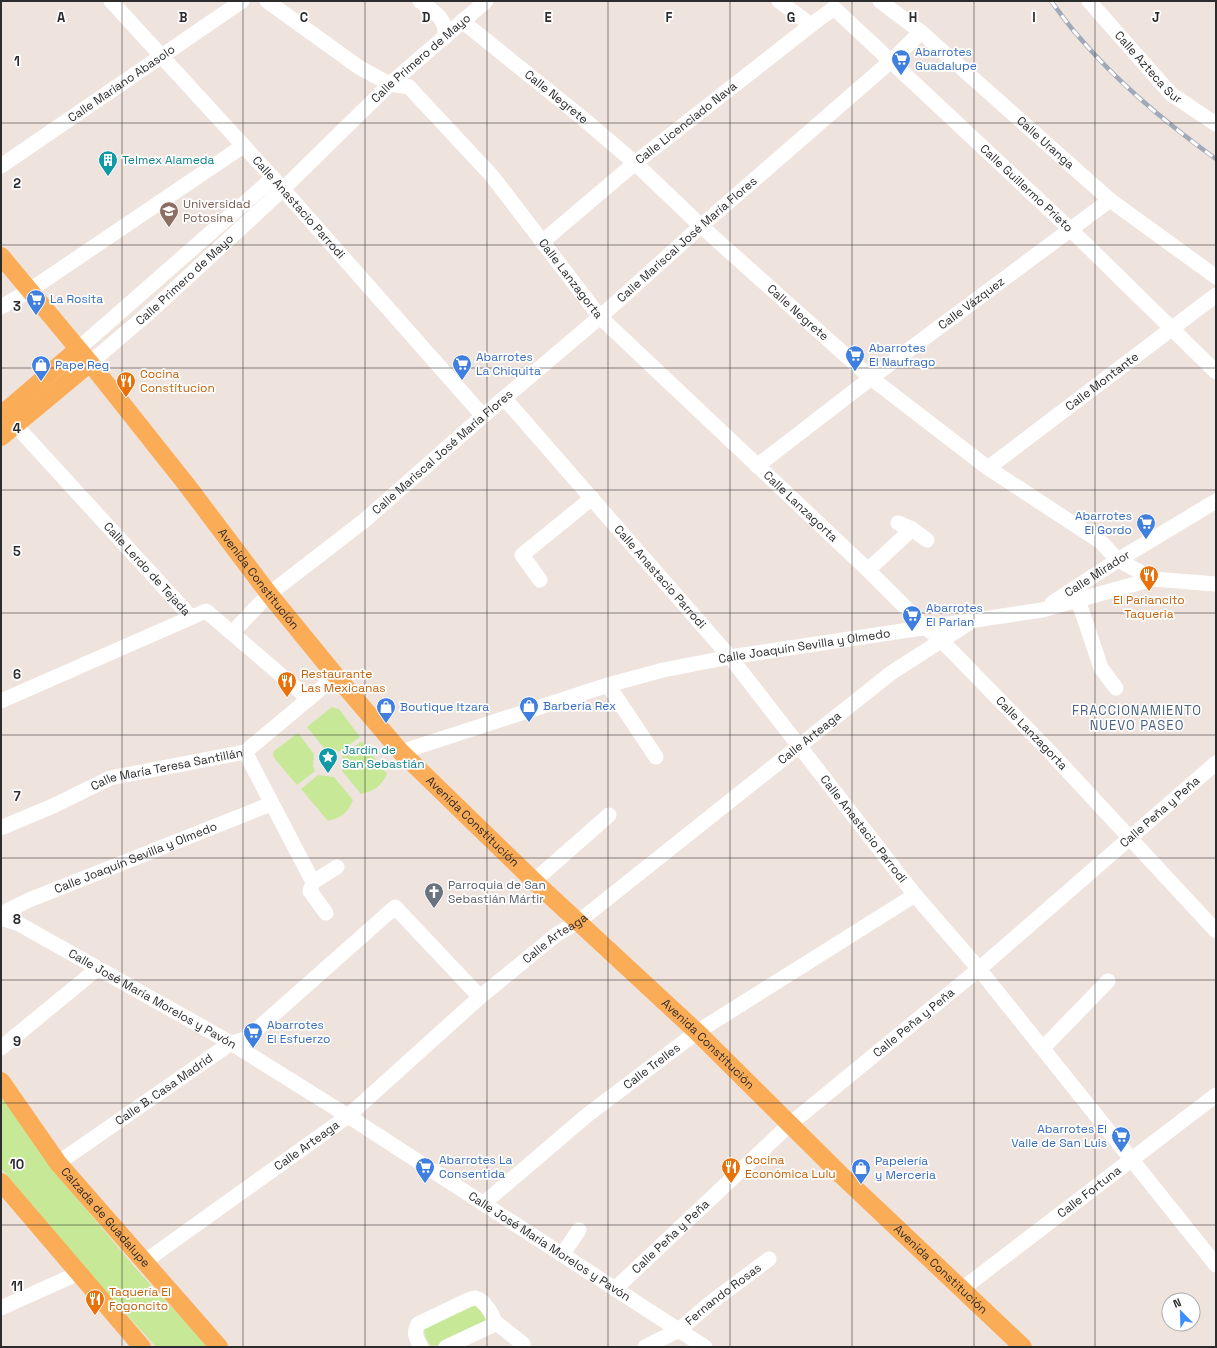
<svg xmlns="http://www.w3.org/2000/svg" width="1217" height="1348" viewBox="0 0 1217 1348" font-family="'Space Grotesk',sans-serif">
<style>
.green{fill:#c7e997}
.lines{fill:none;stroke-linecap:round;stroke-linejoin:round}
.minor{stroke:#fff;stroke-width:15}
.major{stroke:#fbac57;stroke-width:18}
.rail-casing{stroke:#a0a9b8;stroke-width:4.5}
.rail{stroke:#fff;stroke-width:3;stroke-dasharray:9;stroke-linecap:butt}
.grid{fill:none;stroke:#2c2c2c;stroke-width:1;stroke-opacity:0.55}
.labels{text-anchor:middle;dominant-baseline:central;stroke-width:3.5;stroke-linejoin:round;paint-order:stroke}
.shop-label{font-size:12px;fill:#366cbe;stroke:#fff;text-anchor:start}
.street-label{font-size:12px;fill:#2c2c2c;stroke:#fff}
.culture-label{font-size:12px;fill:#0d838f;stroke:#fff;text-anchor:start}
.education-label{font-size:12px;fill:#785e54;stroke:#fff;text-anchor:start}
.food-label{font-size:12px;fill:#c56008;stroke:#fff;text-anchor:start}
.worship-label{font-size:12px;fill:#5b616d;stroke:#fff;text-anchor:start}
.neighbourhood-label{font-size:13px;letter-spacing:1px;fill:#496181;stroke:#fff}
.grid-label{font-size:13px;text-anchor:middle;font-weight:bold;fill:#2c2c2c;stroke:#fff;stroke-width:3.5;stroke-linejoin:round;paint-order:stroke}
</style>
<rect width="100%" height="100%" fill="#efe3de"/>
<!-- green -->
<g class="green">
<path d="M332 707 339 709 360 737 339 752 335 749 324 748 307 727Z"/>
<path d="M298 733 314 754 313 766 315 771 297 785 274 758 273 755 274 751Z"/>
<path d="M362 741 387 774C380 787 376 790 361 794L342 771 344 761 342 756Z"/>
<path d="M318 775 334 777 353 800C347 814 342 817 328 821L301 789Z"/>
<path d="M1 1092 51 1167 137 1270 209 1347H156L91 1275 1 1168Z"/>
<path d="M468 1303 487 1309 486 1322 440 1345 431 1346C427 1342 424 1334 424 1328Z"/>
</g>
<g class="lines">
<!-- minor -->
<g class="minor">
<path id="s1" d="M111 1 273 178 483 416"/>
<path id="s2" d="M267 1 360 68 390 84 409 87 492 176 600 317 868 570 925 627 941 640 1051 753 1216 931"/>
<path d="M420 1C434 12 447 18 445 37"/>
<path d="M779 1 811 25"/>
<path id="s3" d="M880 1 921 32 1110 200 1216 277"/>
<path id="s4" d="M1089 1 1171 94 1216 124"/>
<path id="s5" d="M462 21 580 116 635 163 701 226 871 378 988 468 1101 542 1118 560 1153 579"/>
<path id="s6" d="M1 166 242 1"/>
<path id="s7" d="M542 242 635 163 811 25 834 8 1070 229 1216 372"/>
<path d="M1 307 30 290 243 146"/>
<path d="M78 349 273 178"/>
<path id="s8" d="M90 363 151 311 283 189 390 84 486 1"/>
<path id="s9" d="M505 399 730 657 915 895 979 969 1216 1265"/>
<path id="s10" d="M8 417 191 617"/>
<path id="s11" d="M757 466 871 378 1110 200"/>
<path id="s12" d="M988 468 1216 295"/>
<path d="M898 523 912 529 927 540"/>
<path d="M868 570 912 529"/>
<path d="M540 580 522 555 592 498"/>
<path d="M1078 600 1101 668 1116 688"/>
<path id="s13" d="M1052 603 1118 560 1216 501"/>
<path id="s14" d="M232 633 269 594 365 520 483 416 600 317 701 226 891 61 921 32"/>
<path d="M608 685 656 757"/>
<path d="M1 701 206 611 309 699"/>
<path d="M245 752 313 882"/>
<path id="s15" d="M401 752 608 685 663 670 730 657 1042 610 1153 579 1216 584"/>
<path id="s16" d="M3 827 53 806 110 778 245 752 336 676"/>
<path d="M534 881 609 815"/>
<path d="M313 882 310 891 326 913"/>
<path d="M313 882 337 867"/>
<path id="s17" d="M1 914 29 900 271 804"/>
<path id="s18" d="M1 918 19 924 231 1043 348 1116 705 1347"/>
<path d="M1 1048 97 969"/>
<path d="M1043 1048 1108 981"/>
<path id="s19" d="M58 1163 231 1043 246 1039 395 907 480 997"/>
<path id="s20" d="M483 1204 586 1116 697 1032 915 895"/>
<path d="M562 1255 579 1230"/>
<path id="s21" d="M144 1262 348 1116 480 997 557 934 578 922 891 673 972 621"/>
<path id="s22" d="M616 1288 789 1125 979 969 1216 763"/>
<path id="s23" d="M962 1289 1216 1095"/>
<path d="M1 1308 79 1273"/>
<path d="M421 1347C416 1337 413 1334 418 1324L468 1300C471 1299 473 1298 475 1298 483 1299 493 1314 494 1321L523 1344"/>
<path d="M446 1347 491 1326 494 1321"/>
<path id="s24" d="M645 1347 679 1330 709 1304 769 1259"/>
</g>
<!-- major -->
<g class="major">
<path id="s25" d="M1 256 90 363 186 484 269 594 336 676 401 752 534 881 697 1032 841 1175 1023 1347"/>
<path d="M1 415 78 349"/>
<path d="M1 437 90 363"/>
<path id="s26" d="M1 1081 58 1163 219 1347"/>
<path d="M1 1182 142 1347"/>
</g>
<defs>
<path id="rail" d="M1051 1C1060 13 1069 26 1079 37 1119 84 1166 123 1216 159"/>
</defs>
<!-- rail casing -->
<use href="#rail" class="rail-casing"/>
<!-- rail -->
<use href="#rail" class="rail"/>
</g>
<!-- grid -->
<path class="grid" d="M122 1V1347M243 1V1347M365 1V1347M487 1V1347M608 1V1347M730 1V1347M852 1V1347M974 1V1347M1095 1V1347M1 123H1216M1 245H1216M1 368H1216M1 490H1216M1 613H1216M1 735H1216M1 858H1216M1 980H1216M1 1103H1216M1 1225H1216"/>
<!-- icons -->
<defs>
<symbol id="supermarket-pin" viewBox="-11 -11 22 30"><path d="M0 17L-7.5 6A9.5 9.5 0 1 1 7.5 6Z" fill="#3f7fe0" stroke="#fff"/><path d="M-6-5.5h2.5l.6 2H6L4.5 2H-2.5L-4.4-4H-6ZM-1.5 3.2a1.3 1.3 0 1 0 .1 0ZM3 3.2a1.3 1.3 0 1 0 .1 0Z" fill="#fff"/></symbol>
<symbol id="building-pin" viewBox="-11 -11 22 30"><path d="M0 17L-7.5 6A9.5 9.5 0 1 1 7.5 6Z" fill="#0f9aa8" stroke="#fff"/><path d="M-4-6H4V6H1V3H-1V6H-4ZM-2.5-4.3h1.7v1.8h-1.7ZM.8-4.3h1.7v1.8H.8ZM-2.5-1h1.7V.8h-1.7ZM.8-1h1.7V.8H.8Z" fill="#fff"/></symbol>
<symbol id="university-pin" viewBox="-11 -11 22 30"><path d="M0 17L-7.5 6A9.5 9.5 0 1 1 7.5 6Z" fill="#8d6e63" stroke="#fff"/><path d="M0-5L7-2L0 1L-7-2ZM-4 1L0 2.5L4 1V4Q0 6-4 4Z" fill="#fff"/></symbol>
<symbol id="shop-pin" viewBox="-11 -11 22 30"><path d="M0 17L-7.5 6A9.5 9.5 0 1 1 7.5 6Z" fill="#3f7fe0" stroke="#fff"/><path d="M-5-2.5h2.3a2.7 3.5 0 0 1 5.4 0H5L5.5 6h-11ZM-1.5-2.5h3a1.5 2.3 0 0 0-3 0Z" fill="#fff"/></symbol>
<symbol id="restaurant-pin" viewBox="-11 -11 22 30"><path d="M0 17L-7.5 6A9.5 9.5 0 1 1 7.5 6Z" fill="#e8710a" stroke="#fff"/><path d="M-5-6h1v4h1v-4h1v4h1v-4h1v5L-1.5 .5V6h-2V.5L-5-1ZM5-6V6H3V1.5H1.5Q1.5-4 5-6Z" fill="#fff"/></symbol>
<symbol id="sight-pin" viewBox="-11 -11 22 30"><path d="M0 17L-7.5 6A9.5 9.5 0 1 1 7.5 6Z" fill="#0f9aa8" stroke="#fff"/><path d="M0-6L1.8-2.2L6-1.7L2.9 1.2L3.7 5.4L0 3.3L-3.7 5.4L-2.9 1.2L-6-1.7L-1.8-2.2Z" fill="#fff"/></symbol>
<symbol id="church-pin" viewBox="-11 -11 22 30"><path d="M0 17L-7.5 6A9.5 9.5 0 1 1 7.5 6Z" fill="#6b7280" stroke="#fff"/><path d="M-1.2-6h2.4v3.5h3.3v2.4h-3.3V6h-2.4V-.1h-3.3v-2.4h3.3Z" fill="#fff"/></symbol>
</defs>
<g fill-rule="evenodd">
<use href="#supermarket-pin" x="890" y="48" width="22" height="30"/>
<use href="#building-pin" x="97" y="149" width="22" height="30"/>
<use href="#university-pin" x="158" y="200" width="22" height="30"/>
<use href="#supermarket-pin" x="25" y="288" width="22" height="30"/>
<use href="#supermarket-pin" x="844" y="344" width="22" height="30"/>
<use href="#supermarket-pin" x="451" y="353" width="22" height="30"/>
<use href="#shop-pin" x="30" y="354" width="22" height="30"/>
<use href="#restaurant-pin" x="115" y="370" width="22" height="30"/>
<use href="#supermarket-pin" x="1135" y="512" width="22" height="30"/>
<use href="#restaurant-pin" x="1138" y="564" width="22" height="30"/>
<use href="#supermarket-pin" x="901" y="604" width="22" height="30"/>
<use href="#restaurant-pin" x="276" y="670" width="22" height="30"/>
<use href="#shop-pin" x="518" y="695" width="22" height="30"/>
<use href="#shop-pin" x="375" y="696" width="22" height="30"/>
<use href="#sight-pin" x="317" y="746" width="22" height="30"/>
<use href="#church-pin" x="423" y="881" width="22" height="30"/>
<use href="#supermarket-pin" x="242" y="1021" width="22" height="30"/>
<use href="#supermarket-pin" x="1110" y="1125" width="22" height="30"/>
<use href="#supermarket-pin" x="414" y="1156" width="22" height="30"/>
<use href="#restaurant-pin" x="720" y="1156" width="22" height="30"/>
<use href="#shop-pin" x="850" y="1157" width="22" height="30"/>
<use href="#restaurant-pin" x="84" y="1288" width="22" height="30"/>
</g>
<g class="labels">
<!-- shop labels -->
<g class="shop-label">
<text x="915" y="52">Abarrotes<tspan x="915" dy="14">Guadalupe</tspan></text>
<text x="50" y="299">La Rosita</text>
<text x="869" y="348">Abarrotes<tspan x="869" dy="14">El Naufrago</tspan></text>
<text x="476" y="357">Abarrotes<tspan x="476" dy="14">La Chiquita</tspan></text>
<text x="55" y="365">Pape Reg</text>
<text x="1132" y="516" text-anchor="end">Abarrotes<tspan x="1132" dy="14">El Gordo</tspan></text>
<text x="926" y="608">Abarrotes<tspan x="926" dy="14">El Parian</tspan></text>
<text x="543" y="706">Barbería Rex</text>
<text x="400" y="707">Boutique Itzara</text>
<text x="267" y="1025">Abarrotes<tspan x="267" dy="14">El Esfuerzo</tspan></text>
<text x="1107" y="1129" text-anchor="end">Abarrotes El<tspan x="1107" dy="14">Valle de San Luis</tspan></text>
<text x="439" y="1160">Abarrotes La<tspan x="439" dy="14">Consentida</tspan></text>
<text x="875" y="1161">Papelería<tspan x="875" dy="14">y Merceria</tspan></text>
</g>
<!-- street labels -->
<g class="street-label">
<text stroke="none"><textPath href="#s8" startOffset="450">Calle Primero de Mayo</textPath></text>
<text stroke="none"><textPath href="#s4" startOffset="89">Calle Azteca Sur</textPath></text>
<text stroke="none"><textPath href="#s6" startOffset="146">Calle Mariano Abasolo</textPath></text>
<text stroke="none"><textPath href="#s5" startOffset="121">Calle Negrete</textPath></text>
<text stroke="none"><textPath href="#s7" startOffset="187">Calle Licenciado Nava</textPath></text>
<text stroke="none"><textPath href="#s3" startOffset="218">Calle Uranga</textPath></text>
<text stroke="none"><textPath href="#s7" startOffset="638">Calle Guillermo Prieto</textPath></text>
<text stroke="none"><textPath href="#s1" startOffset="279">Calle Anastacio Parrodi</textPath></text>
<text stroke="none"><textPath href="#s14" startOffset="602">Calle Mariscal José María Flores</textPath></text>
<text stroke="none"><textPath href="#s8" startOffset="126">Calle Primero de Mayo</textPath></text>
<text stroke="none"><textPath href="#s2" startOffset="419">Calle Lanzagorta</textPath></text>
<text stroke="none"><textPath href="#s11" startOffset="269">Calle Vázquez</textPath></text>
<text stroke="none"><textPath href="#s5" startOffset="445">Calle Negrete</textPath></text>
<text stroke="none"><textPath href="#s12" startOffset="143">Calle Montante</textPath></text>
<text stroke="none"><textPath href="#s14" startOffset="278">Calle Mariscal José María Flores</textPath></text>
<text stroke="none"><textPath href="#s2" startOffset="743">Calle Lanzagorta</textPath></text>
<text stroke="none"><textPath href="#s10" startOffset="206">Calle Lerdo de Tejada</textPath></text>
<text stroke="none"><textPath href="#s13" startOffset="54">Calle Mirador</textPath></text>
<text stroke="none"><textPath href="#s9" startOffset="236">Calle Anastacio Parrodi</textPath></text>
<text stroke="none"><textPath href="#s25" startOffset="413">Avenida Constitución</textPath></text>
<text stroke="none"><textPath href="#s15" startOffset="418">Calle Joaquín Sevilla y Olmedo</textPath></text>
<text stroke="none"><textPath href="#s2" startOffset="1067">Calle Lanzagorta</textPath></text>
<text stroke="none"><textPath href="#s21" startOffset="848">Calle Arteaga</textPath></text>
<text stroke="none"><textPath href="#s16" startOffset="175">Calle María Teresa Santillán</textPath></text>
<text stroke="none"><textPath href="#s22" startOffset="723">Calle Peña y Peña</textPath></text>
<text stroke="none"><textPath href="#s25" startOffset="737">Avenida Constitución</textPath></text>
<text stroke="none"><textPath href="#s9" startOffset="560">Calle Anastacio Parrodi</textPath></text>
<text stroke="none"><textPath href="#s17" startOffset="146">Calle Joaquín Sevilla y Olmedo</textPath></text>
<text stroke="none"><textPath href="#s21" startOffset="524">Calle Arteaga</textPath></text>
<text stroke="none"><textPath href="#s18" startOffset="172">Calle José María Morelos y Pavón</textPath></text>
<text stroke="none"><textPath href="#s22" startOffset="399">Calle Peña y Peña</textPath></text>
<text stroke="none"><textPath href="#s25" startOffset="1061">Avenida Constitución</textPath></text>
<text stroke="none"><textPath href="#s20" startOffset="218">Calle Trelles</textPath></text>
<text stroke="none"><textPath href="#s19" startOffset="129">Calle B. Casa Madrid</textPath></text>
<text stroke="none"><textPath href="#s21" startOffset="200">Calle Arteaga</textPath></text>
<text stroke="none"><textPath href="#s23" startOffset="160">Calle Fortuna</textPath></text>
<text stroke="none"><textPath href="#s26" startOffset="172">Calzada de Guadalupe</textPath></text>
<text stroke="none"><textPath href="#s22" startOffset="75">Calle Peña y Peña</textPath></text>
<text stroke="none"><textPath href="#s18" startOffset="640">Calle José María Morelos y Pavón</textPath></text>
<text stroke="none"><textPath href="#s25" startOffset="1385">Avenida Constitución</textPath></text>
<text stroke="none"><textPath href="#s24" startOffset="95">Fernando Rosas</textPath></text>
</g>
<!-- culture labels -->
<g class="culture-label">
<text x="122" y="160">Telmex Alameda</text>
<text x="342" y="750">Jardín de<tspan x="342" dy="14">San Sebastián</tspan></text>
</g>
<!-- education labels -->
<g class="education-label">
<text x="183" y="204">Universidad<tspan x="183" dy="14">Potosina</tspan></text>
</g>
<!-- food labels -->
<g class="food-label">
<text x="140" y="374">Cocina<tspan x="140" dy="14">Constitucion</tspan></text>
<text x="1149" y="600" text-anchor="middle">El Pariancito<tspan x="1149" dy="14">Taqueria</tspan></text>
<text x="301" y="674">Restaurante<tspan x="301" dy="14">Las Mexicanas</tspan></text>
<text x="745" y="1160">Cocina<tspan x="745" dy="14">Económica Lulu</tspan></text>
<text x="109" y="1292">Taquería El<tspan x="109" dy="14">Fogoncito</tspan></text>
</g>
<!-- worship labels -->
<g class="worship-label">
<text x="448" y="885">Parroquia de San<tspan x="448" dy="14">Sebastián Mártir</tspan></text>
</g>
<!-- neighbourhood labels -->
<g class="neighbourhood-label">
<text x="1137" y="710">FRACCIONAMIENTO<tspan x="1137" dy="15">NUEVO PASEO</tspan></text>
</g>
</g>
<g class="grid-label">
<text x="61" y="22">A</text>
<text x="183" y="22">B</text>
<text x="304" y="22">C</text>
<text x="426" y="22">D</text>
<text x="548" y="22">E</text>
<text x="669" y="22">F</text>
<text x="791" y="22">G</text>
<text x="913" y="22">H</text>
<text x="1034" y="22">I</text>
<text x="1156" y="22">J</text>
<text x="17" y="66">1</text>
<text x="17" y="188">2</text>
<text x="17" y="311">3</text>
<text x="17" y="433">4</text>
<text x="17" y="556">5</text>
<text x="17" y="679">6</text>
<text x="17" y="801">7</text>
<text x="17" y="924">8</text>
<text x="17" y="1046">9</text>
<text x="17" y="1169">10</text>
<text x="17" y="1291">11</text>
</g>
<!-- border -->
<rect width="1217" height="1348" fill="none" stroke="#2c2c2c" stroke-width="4"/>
<!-- north arrow -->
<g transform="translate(1181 1312) rotate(337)"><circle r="19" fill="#ffffff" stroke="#ababab"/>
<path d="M0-3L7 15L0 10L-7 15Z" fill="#3b8fff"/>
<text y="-6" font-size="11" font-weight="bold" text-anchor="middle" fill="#2c2c2c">N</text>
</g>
</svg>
